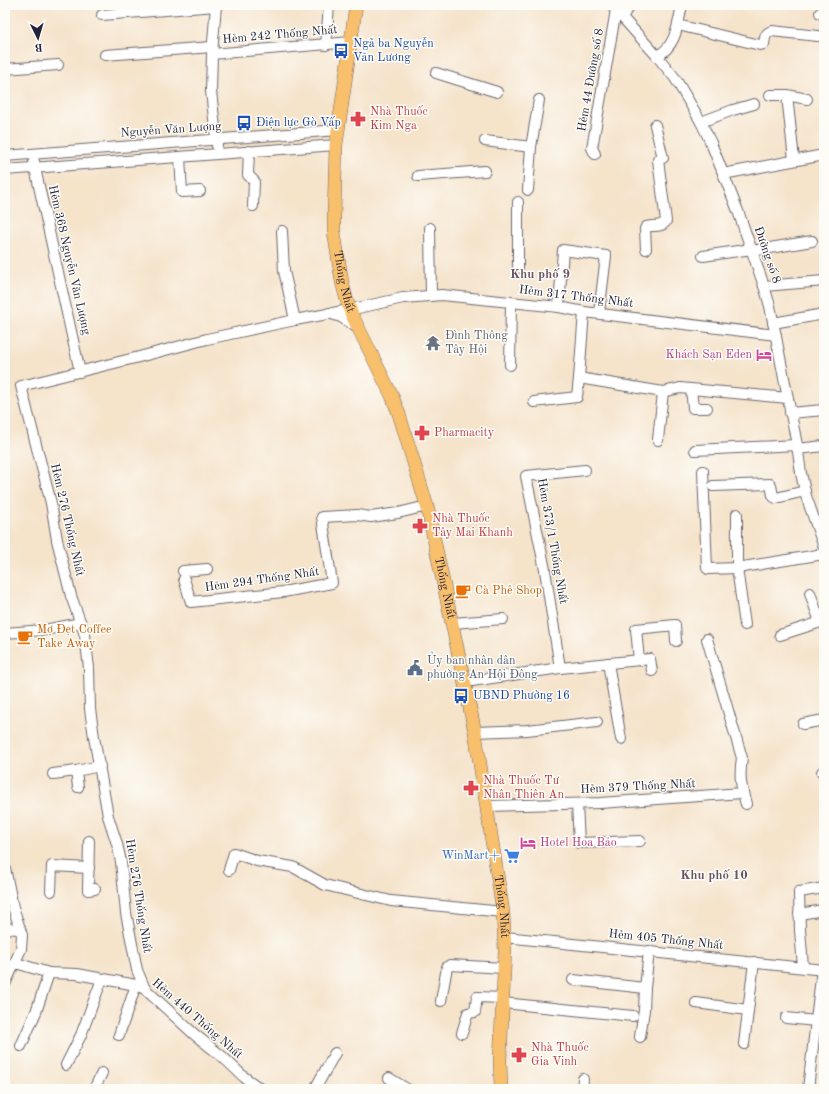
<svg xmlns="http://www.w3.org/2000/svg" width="829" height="1094" viewBox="0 0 829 1094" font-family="'Old Standard TT',serif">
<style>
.built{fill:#f7d1c8}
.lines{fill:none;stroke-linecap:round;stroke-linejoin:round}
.minor-casing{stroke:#6c666d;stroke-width:12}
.major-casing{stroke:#6c666d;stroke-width:14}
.minor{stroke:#fff;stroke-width:10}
.major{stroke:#f8bf6c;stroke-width:13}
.labels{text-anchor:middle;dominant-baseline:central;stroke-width:3;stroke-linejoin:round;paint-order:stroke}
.street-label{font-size:12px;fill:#22223b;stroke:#fdfcf7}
.transit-label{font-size:12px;fill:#164399;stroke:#fdfcf7;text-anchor:start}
.health-label{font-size:12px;fill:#be3a42;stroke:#fdfcf7;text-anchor:start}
.worship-label{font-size:12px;fill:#5b616d;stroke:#fdfcf7;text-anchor:start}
.hotel-label{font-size:12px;fill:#b23c85;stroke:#fdfcf7;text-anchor:end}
.food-label{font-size:12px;fill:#c56008;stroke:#fdfcf7;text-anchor:start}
.service-label{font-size:12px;fill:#4e5e75;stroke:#fdfcf7;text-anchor:start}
.shop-label{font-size:12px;fill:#366cbe;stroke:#fdfcf7;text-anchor:end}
.neighbourhood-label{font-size:13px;font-weight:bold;fill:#695463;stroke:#fdfcf7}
</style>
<rect width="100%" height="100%" fill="#fdfcf7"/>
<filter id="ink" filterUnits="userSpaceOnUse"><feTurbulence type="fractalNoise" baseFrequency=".025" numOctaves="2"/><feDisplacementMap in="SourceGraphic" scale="8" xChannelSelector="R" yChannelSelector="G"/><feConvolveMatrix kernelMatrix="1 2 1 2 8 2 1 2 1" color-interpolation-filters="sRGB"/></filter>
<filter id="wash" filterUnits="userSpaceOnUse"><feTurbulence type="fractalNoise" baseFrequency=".012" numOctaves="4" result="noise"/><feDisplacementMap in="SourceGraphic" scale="16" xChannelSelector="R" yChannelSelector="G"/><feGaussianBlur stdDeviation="0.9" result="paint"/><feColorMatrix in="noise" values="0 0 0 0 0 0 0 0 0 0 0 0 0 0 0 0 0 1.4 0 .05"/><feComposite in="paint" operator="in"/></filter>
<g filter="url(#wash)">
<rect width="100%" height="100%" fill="#f5e3ca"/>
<!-- built -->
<path class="built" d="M824 1008V1051H819Z"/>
</g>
<g filter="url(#ink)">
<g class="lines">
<defs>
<g id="minor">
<path d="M216 5 212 54 211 91 217 146"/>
<path d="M611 5 657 56 675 78 701 122 711 143 738 211 764 286 770 306 797 445 801 473 806 496 824 547"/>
<path d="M820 13H824"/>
<path d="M102 15 216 6"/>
<path d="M622 16 631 5"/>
<path d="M678 25 760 45 764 44C765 37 765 33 772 31L818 36"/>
<path d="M326 45 329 5"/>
<path d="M212 54 351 42"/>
<path d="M105 55 212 47"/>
<path d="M657 56C676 47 678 24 682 5"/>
<path d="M5 69 58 65"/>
<path d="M436 73 497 92"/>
<path d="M770 95H787L807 99"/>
<path d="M787 95 794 160"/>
<path d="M701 122 733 110 754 104"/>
<path d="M655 125 663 158"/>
<path d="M485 141 531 147"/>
<path d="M249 151 248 175 254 181 253 206"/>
<path d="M595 154 592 148 616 10"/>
<path d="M5 156 338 130"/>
<path d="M180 157 182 192 200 191"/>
<path d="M34 161 35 168 80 372"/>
<path d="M5 170 336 145"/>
<path d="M723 174 824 155"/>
<path d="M418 176 485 171"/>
<path d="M528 190 531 147 539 100"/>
<path d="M430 228 431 296"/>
<path d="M282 231 284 271 295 320"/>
<path d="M646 249 645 229 646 227C652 225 662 228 666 221L658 160"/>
<path d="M752 251 812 241"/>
<path d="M703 256 752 249"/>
<path d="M518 268V202"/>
<path d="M764 286 824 281"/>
<path d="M559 307 563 250 606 256 599 313"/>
<path d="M329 313 341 317 359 329"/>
<path d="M773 323 824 314"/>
<path d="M510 365 511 303"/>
<path d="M579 378 663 392 680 388 788 398"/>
<path d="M691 389 693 408H707"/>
<path d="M534 402 577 397 579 378 584 312"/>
<path d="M790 413 824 410"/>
<path d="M658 440 663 392"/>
<path d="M797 449 824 446"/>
<path d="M695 450 797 445"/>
<path d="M703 471 707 568 708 569 737 568 824 554"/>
<path d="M713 486 770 484C773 488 771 493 774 497L776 498 805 491"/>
<path d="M737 514V568L745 625"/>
<path d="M183 571 207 569"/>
<path d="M184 579 191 602 283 592 332 583 322 517 357 515 371 517 398 513 427 506"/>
<path d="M810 593 820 622"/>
<path d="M453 623 503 619"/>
<path d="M5 633 44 630 81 623"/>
<path d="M780 635 824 621"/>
<path d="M707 639 742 758C739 776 741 787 746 804"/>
<path d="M639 660 636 629 675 625 676 641"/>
<path d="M608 663 621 739"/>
<path d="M560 668 545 570 526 476 585 470"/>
<path d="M465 682 560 668 650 659 652 671"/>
<path d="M803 724 824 720"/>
<path d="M475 732 527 730 597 722"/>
<path d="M76 771 78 787"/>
<path d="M822 772 824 771"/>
<path d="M53 774 76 771 100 766"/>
<path d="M577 804 579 843 640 841"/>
<path d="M486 806 600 803 742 793"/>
<path d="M89 841 88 890 95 889"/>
<path d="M5 868 13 907 22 935 21 949 5 984"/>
<path d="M229 870 234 853 257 861 293 867 325 885 391 901 503 912"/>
<path d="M51 891 52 866 89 868"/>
<path d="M799 914 824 910"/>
<path d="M5 928 19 929"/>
<path d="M505 937 824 970"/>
<path d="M16 963 49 973 77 974 136 985 145 989 194 1034 224 1058 244 1077 261 1089"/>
<path d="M803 967 800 930 799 892 824 888"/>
<path d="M573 980 645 988 649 951"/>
<path d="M145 989 137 970 126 913 121 862 117 844 108 816 94 737 90 709 89 668 85 635 71 596 57 540 51 503 21 386 139 357 207 339 295 320 349 310 403 298 442 295 559 307 584 312 776 335"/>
<path d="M441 1001 447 967 450 965 505 968"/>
<path d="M503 1003 633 1016"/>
<path d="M696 1003 748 1010"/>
<path d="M786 1018 816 1021"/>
<path d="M462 1033 468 1013 475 1012 477 997 503 998"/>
<path d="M119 1035 136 985"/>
<path d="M640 1037 644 1010 645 988"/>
<path d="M744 1044 754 962"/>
<path d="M21 1046 36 1012 49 973"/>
<path d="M66 1065 81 1035 102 979"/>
<path d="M389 1078 407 1089"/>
<path d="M94 1089 102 1073"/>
<path d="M315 1089 335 1053"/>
<path d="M582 1089 583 1079"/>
<path d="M808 1089 822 969"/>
</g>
<g id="major">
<path id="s1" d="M356 5 336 145 334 216V232L342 282 347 301 352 315 392 396 399 414 427 506 475 732 503 912 505 951 500 1060 501 1089"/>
</g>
</defs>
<!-- minor casing -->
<use href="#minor" class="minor-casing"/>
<!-- major casing -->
<use href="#major" class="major-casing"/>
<!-- minor -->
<use href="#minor" class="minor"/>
<!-- major -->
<use href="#major" class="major"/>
</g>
</g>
<!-- icons -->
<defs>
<symbol id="bus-bare" viewBox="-9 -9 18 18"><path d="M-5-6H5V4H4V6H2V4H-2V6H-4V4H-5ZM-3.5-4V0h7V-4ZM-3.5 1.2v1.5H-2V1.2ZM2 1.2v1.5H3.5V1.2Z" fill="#1a4fb4" stroke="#fdfcf7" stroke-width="2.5" paint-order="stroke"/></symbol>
<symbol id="pharmacy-bare" viewBox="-9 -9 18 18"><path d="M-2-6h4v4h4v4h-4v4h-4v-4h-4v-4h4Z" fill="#e0444e" stroke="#fdfcf7" stroke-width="2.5" paint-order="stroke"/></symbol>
<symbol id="temple-bare" viewBox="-9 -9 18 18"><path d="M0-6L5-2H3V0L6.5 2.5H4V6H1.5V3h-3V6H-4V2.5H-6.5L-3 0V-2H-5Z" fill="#6b7280" stroke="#fdfcf7" stroke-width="2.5" paint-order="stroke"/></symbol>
<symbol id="hotel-bare" viewBox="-9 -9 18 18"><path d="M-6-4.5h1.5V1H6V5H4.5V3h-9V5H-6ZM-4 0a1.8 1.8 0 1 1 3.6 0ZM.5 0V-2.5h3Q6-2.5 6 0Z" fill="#d1479c" stroke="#fdfcf7" stroke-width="2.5" paint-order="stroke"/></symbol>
<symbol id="cafe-bare" viewBox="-9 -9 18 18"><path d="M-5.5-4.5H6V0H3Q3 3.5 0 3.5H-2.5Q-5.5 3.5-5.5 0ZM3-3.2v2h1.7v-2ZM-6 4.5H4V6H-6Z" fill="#e8710a" stroke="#fdfcf7" stroke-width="2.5" paint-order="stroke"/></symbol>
<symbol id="civic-bare" viewBox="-9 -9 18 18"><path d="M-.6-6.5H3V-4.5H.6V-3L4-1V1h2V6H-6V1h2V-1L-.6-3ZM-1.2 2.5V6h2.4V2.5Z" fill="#5c6f8a" stroke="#fdfcf7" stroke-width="2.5" paint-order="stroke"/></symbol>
<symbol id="supermarket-bare" viewBox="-9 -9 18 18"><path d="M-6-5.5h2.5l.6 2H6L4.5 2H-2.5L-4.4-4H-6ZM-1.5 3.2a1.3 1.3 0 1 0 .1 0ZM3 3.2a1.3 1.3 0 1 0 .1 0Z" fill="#3f7fe0" stroke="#fdfcf7" stroke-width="2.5" paint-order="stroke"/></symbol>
</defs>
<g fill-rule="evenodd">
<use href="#bus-bare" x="330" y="40" width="22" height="22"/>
<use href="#pharmacy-bare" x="347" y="108" width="22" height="22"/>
<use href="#bus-bare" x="233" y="112" width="22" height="22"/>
<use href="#temple-bare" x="422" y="332" width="22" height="22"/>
<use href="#hotel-bare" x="753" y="344" width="22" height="22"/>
<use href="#pharmacy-bare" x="411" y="422" width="22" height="22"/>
<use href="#pharmacy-bare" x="409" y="515" width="22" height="22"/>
<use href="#cafe-bare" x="452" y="580" width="22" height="22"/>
<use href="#cafe-bare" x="14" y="626" width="22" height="22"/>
<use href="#civic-bare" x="404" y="657" width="22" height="22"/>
<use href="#bus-bare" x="450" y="685" width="22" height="22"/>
<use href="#pharmacy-bare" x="460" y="777" width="22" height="22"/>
<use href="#hotel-bare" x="517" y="832" width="22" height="22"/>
<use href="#supermarket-bare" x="501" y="845" width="22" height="22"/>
<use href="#pharmacy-bare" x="508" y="1044" width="22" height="22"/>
</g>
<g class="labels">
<!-- street labels -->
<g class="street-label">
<text transform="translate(280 35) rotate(-5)">Hẻm 242 Thống Nhất</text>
<text transform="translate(591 80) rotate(-80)">Hẻm 44 Đường số 8</text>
<text transform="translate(171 130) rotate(-4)">Nguyễn Văn Lượng</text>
<text transform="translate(767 255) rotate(71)">Đường số 8</text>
<text transform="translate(69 260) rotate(77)">Hẻm 368 Nguyễn Văn Lượng</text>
<text stroke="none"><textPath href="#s1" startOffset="279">Thống Nhất</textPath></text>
<text transform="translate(576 297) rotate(7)">Hẻm 317 Thống Nhất</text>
<text transform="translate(67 520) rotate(77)">Hẻm 276 Thống Nhất</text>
<text transform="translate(552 541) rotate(80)">Hẻm 373/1 Thống Nhất</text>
<text transform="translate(262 580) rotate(-8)">Hẻm 294 Thống Nhất</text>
<text stroke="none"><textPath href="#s1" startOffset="603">Thống Nhất</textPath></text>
<text transform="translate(638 787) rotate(-3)">Hẻm 379 Thống Nhất</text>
<text transform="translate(138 896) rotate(81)">Hẻm 276 Thống Nhất</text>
<text stroke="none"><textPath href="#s1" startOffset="927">Thống Nhất</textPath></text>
<text transform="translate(666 940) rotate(6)">Hẻm 405 Thống Nhất</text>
<text transform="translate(197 1019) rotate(41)">Hẻm 440 Thống Nhất</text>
</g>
<!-- transit labels -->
<g class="transit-label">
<text x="353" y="44">Ngã ba Nguyễn<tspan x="353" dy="14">Văn Lương</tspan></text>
<text x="256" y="123">Điện lực Gò Vấp</text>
<text x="473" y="696">UBND Phường 16</text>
</g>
<!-- health labels -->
<g class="health-label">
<text x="370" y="112">Nhà Thuốc<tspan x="370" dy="14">Kim Nga</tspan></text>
<text x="434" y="433">Pharmacity</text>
<text x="432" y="519">Nhà Thuốc<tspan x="432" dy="14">Tây Mai Khanh</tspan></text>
<text x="483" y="781">Nhà Thuốc Tư<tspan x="483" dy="14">Nhân Thiên An</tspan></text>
<text x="531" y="1048">Nhà Thuốc<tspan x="531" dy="14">Gia Vinh</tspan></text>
</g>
<!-- worship labels -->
<g class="worship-label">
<text x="445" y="336">Đình Thông<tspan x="445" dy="14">Tây Hội</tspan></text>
</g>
<!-- hotel labels -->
<g class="hotel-label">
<text x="752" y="355">Khách Sạn Eden</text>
<text x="540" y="843" text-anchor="start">Hotel Hoa Bảo</text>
</g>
<!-- food labels -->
<g class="food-label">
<text x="475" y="591">Cà Phê Shop</text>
<text x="37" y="630">Mợ Đẹt Coffee<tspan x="37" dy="14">Take Away</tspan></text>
</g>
<!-- service labels -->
<g class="service-label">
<text x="427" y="661">Ủy ban nhân dân<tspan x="427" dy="14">phường An Hội Đông</tspan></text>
</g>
<!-- shop labels -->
<g class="shop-label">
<text x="500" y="856">WinMart+</text>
</g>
<!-- neighbourhood labels -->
<g class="neighbourhood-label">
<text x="540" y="274">Khu phố 9</text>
<text x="714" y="875">Khu phố 10</text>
</g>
</g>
<!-- margin -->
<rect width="829" height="1094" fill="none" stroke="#fdfcf7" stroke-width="20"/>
<!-- north arrow -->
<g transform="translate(38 38) rotate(175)" stroke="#fdfcf7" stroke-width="3" paint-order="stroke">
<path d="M0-3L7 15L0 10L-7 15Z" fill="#22223b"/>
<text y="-6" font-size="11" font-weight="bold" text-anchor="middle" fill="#22223b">B</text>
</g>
</svg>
